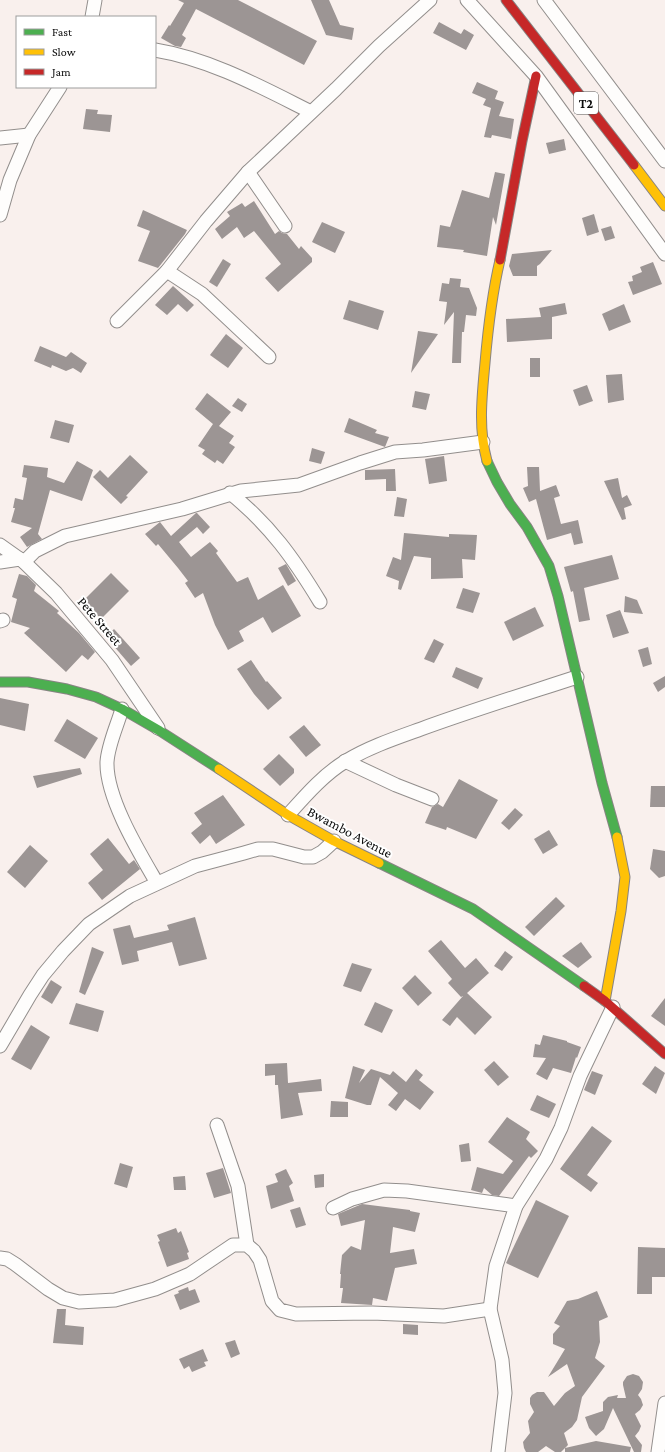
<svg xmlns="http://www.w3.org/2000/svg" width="665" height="1452" viewBox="0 0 665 1452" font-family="'Crimson Pro',serif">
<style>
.building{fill:#9c9594}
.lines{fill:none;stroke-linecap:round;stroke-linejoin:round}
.street-casing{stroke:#928e8c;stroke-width:15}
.fast-casing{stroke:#888483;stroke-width:11}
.slow-casing{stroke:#888483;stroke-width:11}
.jam-casing{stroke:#888483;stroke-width:11}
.street{stroke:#fefdfc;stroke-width:13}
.fast{stroke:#4caf50;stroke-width:9}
.slow{stroke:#ffc107;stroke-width:9}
.jam{stroke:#c62828;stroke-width:9}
.labels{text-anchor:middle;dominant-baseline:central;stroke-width:4;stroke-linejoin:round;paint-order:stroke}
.shield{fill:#fff;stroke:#545454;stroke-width:1}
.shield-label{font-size:13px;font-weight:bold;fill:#0a0a0a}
.street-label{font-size:14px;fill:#0a0a0a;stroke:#fff}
</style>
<rect width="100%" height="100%" fill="#f9f0ed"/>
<!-- building -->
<g class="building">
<path d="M178 0H238L317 41 304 65 196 9 182 35 186 38 181 47 175 46 161 38 169 25 170 26 184 3Z"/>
<path d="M311 0H329L340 25 354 28 352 40 326 35Z"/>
<path d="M439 22 461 34 464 29 474 35 466 50 433 33Z"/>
<path d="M477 82 498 91 495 99 504 102 499 116 514 119 511 139 492 135 491 138 484 137 491 108 483 105 486 99 472 93Z"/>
<path d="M86 109 98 110 97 114 112 115 110 132 83 129Z"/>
<path d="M564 139 566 150 549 154 546 143Z"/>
<path d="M495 172 505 174 496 225 493 217 487 256 463 252 464 250 437 247 440 225 450 227 462 190 489 198Z"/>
<path d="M254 201 275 234 279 231 282 233 287 234 299 249 301 246 312 258V262L278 292 265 278 281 264 254 231 244 238 237 227 222 239 215 229 230 216 227 212 242 203 245 207Z"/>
<path d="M143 210 187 230 185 234 158 268 138 261 150 231 137 226Z"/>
<path d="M594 214 599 232 587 236 582 218Z"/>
<path d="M322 222 345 232 335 253 312 242Z"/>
<path d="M611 226 615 238 605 241 601 229Z"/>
<path d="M552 250 540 264 537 266V276H513L509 266 512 254Z"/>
<path d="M223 259 231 264 217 287 209 282Z"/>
<path d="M653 262 662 284 633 295 628 282 633 281 632 276 642 272 640 267Z"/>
<path d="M450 278 461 279 460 287 469 288 477 308 476 316 466 315 464 332H462L461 363H452L454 312 444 325 447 302 439 301 442 283 449 284Z"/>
<path d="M173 286 194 305 187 312 178 304 167 315 155 305Z"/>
<path d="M349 300 384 311 378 330 343 319Z"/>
<path d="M565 303 567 314 552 317V339L507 342 506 319 541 317 539 308Z"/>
<path d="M624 304 631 322 609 331 602 314Z"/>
<path d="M418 331 438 334 411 373Z"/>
<path d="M226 334 243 348 228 368 210 355Z"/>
<path d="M40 346 66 357 71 352 87 363 81 373 73 368 66 371 52 365 51 368 34 361Z"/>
<rect x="530" y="358" width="10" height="19"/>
<path d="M622 374 624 400 608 403 606 375Z"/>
<path d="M587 385 593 401 579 406 573 390Z"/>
<path d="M415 391 430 394 426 410 412 407Z"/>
<path d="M207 393 231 412 219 426 234 436 229 443 235 447 223 464 217 460 215 463 202 454 205 450 198 446 213 424 195 409Z"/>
<path d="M238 398 247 404 242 412 232 406Z"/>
<path d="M349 418 377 430 375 433 389 437 385 447 344 432Z"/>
<path d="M55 420 74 425 69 443 50 438Z"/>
<path d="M312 448 325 452 321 464 309 461Z"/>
<path d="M130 455 148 472 126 496 128 497 121 504 93 477 100 470 108 478Z"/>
<path d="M444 456 447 481 429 484 425 459Z"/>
<path d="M77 461 93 470 82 501 50 490 38 534 42 539 27 547 20 537 32 528 11 522 15 508H13L15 498 23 500 27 478 22 477 24 465 48 468 47 477 64 483Z"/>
<path d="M527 467H539L540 491 556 485 560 496 554 498 561 524 578 520 583 543 574 545 571 533 547 540 536 499 529 502 523 488 528 486Z"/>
<path d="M395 469 396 491H386V479L365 480V470Z"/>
<path d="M618 478 622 498 627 495 632 505 624 508 626 519 622 520 604 481Z"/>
<path d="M397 497 407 499 404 517 394 516Z"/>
<path d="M196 513H197L210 527 203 534 197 527 179 542 191 557 210 542 218 551 216 553 237 582 248 577 258 600 283 585 301 616 272 633 263 617 239 631 244 641 228 650 215 625 203 593 195 598 185 583 188 581 178 568 158 544 156 546 145 534 160 522 171 536Z"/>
<path d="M404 533 449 537V534L477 535 475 560 462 559 463 578 431 579V558L414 556 401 590 398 589 399 581 386 576 393 557 401 560Z"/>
<path d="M612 555 619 579 584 588 590 620 579 622 573 591 571 592 564 567Z"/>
<path d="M286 564 296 581 288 586 278 568Z"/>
<path d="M111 573 129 591 101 619 83 601Z"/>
<path d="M19 574 27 576 36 585 34 591 59 611 57 613 79 633 95 652 88 660 82 655 66 672 24 633 30 628 11 622 17 599 12 597Z"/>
<path d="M463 588 480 593 473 613 456 608Z"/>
<path d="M625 596 637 600 643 614 624 612Z"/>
<path d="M535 607 544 626 513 641 504 622Z"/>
<path d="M620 610 629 633 613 638 606 615Z"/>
<path d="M114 629 140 658 131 666 106 637Z"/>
<path d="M434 639 444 644 434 663 424 659Z"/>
<path d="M648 647 652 664 643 667 638 650Z"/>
<path d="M251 660 266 682 267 681 282 698 268 710 254 694 237 669Z"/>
<path d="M456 667 483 678 478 689 452 677Z"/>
<path d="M665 676V687L658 692 653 683Z"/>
<path d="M0 698 29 704 25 731 0 725Z"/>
<path d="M67 719 98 738 85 759 54 741Z"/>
<path d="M304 725 321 745 306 757 289 737Z"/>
<path d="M279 754 294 769V773L280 786 263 769Z"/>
<path d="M80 768 82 774 37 788 33 776Z"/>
<path d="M459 779 498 800 476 839 447 827 446 830 425 823 432 807 438 804 443 807Z"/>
<path d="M651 786H665V807H650Z"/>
<path d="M223 795 245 825 216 844 210 835 200 844 191 833 202 824 194 813Z"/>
<path d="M515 808 523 815 509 830 501 823Z"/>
<path d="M549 830 558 845 543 854 534 839Z"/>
<path d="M108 838 129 864 134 860 140 869 102 900 88 883 103 870 90 854Z"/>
<path d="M30 845 48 861 25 888 7 872Z"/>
<path d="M653 849 665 851V876L659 878 650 869Z"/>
<path d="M556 897 565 906 534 936 525 927Z"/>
<path d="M195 917 207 959 179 966 172 942 137 951 139 961 122 965 113 929 130 925 134 938 169 930 167 925Z"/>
<path d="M441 940 465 968 476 958 489 973 467 993 492 1017 475 1035 457 1017 450 1026 442 1020 463 996 461 997 448 983 452 979 428 951Z"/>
<path d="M581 942 592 957 578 968 562 956Z"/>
<path d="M92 947 104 952 85 995 79 992Z"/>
<path d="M505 951 513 957 502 971 494 966Z"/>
<path d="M352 963 372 969 361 992 343 986Z"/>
<path d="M415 975 432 993 418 1006 402 988Z"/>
<path d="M51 980 62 987 52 1004 41 997Z"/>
<path d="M665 998V1026L651 1016Z"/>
<path d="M375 1002 393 1010 382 1033 364 1025Z"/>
<path d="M76 1003 104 1011 98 1032 69 1024Z"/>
<path d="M31 1025 50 1037 31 1070 11 1059Z"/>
<path d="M543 1035 567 1041V1042L581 1047 577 1058 576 1057 571 1073 553 1068 547 1080 536 1074 546 1058 533 1057 535 1044 540 1045Z"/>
<path d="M494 1061 509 1077 498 1086 484 1070Z"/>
<path d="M287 1063 288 1083 321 1079 322 1091 298 1093 303 1115 281 1119 278 1085H275V1075L265 1076V1064Z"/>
<path d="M353 1066 365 1070 359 1083 371 1069 390 1075 393 1071 406 1082 416 1069 423 1075 419 1080 434 1092 420 1110 405 1099 396 1111 388 1105 398 1093 380 1077 371 1105H367L345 1098Z"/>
<path d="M655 1066 665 1073 656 1094 642 1084Z"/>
<path d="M592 1071 603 1075 595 1095 584 1090Z"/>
<path d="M537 1095 556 1104 549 1118 530 1110Z"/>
<path d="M331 1101 348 1102V1117H330Z"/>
<path d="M507 1117 530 1132 526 1139 538 1151 531 1158 529 1156 499 1196 492 1195 484 1188 482 1193 471 1190 477 1167 503 1174 513 1161 488 1142Z"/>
<path d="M592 1126 612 1141 587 1175 598 1183 591 1192 560 1169Z"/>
<path d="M469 1143 471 1161 461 1162 459 1145Z"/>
<path d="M120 1163 133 1167 127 1188 114 1184Z"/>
<path d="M223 1168 231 1193 214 1198 206 1173Z"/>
<path d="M286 1169 293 1183 289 1186 294 1201 271 1209 266 1186 278 1182 275 1174Z"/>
<path d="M324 1174V1187L315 1188 314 1175Z"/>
<path d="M185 1176 186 1190H174L173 1177Z"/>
<path d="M536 1200 569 1216 538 1278 506 1263Z"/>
<path d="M362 1204 410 1210V1211L420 1213 415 1232 393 1227 390 1253 414 1249 417 1264 395 1268 387 1301 373 1298 372 1305 341 1303 343 1288H340L341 1274H340L342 1255 351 1246 361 1250 365 1220 341 1226 338 1214Z"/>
<path d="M300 1207 306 1225 296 1228 290 1210Z"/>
<path d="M176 1228 178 1233 181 1231 189 1252 187 1253 189 1259 167 1267 158 1242 160 1241 157 1235Z"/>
<path d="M638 1247 665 1248V1277H652V1294H637Z"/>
<path d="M188 1287 189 1291 195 1289 200 1302 180 1310 174 1295 179 1293 178 1291Z"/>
<path d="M597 1291 608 1317 599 1321 600 1342 595 1358 605 1366 582 1397 577 1420 572 1427 564 1433 568 1445 565 1448 596 1441 631 1447 630 1452H565V1448L561 1452H555L546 1446 538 1452H526L524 1448 523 1442 530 1433 528 1421 534 1412 530 1404V1398L532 1395 537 1392H544L554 1406 565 1393 575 1386 567 1364 548 1377 565 1349 553 1344V1334L560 1326 554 1323 567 1301 578 1299Z"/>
<path d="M57 1309H66L65 1325 84 1327 83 1345 53 1343Z"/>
<path d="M403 1324 418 1325V1335L403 1334Z"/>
<path d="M235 1340 240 1354 231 1358 225 1343Z"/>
<path d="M203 1349 208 1361 204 1362 206 1366 192 1372 189 1366 184 1369 179 1359Z"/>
<path d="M633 1374 639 1376 643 1382 642 1389 638 1395 641 1399 643 1405 640 1410 635 1414 641 1426 639 1431 635 1436 642 1445 641 1452H634L613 1408 604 1429 596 1436 589 1428 585 1417 603 1411V1402L608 1397 618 1395 617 1398H626L623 1385V1382L627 1376Z"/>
</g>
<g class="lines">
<defs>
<g id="street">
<path d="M467 0 536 76 665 254"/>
<path d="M544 0 665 161"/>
<path d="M92 17 95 0"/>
<path d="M155 50C210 59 261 87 311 112"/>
<path d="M0 138 29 135"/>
<path d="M248 172 285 226"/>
<path d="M0 215 10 180 29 135 60 87"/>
<path d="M167 271 202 294 269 357"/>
<path d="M117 321 167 271 206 221 248 172 336 89 379 46 430 0"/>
<path d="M230 493C270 525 294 559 320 602"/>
<path d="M0 545 24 562 56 593 112 660 158 728"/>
<path d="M0 562 20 559"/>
<path d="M24 562 35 551 65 536 182 509 241 491 299 485 360 463 395 452 423 450 483 442"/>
<path d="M0 621 3 620"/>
<path d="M122 709C117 726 108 745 107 762 106 798 139 852 157 883"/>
<path d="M345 761 396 785 432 799"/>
<path d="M288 815C305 796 324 774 346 761 369 747 396 738 421 729 473 710 525 694 577 677"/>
<path d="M0 1046 30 995 43 975 63 951 89 924 130 896 195 866 244 853 258 849H273L304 857H313L322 852 334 841"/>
<path d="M217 1125 238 1186 247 1245"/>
<path d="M333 1208 352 1199 384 1190 407 1191 516 1206"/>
<path d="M0 1258 7 1259 15 1264 48 1289 63 1298 79 1302 115 1300 155 1289 190 1274 233 1245H247L254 1251 260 1260 272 1301 280 1310 296 1314 372 1313 444 1316 490 1309"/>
<path d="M498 1452 505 1393 502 1360 490 1309 496 1266 516 1206 546 1159 561 1128 580 1076 613 1007"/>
<path d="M658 1452 665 1403"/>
</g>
<g id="fast">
<path d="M487 461 497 482 510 504 527 527 549 566 558 596 602 783 617 837"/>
<path d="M0 682H28L67 689 96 697 122 709 160 731 219 769"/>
<path d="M379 863 473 909 584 986"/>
</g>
<g id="slow">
<path d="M634 165 665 206"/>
<path d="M487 461C478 428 482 396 485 363 488 328 492 294 500 260"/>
<path d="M219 769 288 815 334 841 379 863"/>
<path d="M605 1001 621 911 625 877 617 837"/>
</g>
<g id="jam">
<path d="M506 0 634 165"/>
<path d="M500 260 522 141 536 76"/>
<path d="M584 986 605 1001 665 1054"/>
</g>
</defs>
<!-- street casing -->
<use href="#street" class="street-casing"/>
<!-- fast casing -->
<use href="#fast" class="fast-casing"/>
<!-- slow casing -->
<use href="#slow" class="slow-casing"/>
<!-- jam casing -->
<use href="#jam" class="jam-casing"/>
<!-- street -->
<use href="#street" class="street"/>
<!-- fast -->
<use href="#fast" class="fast"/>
<!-- slow -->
<use href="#slow" class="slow"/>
<!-- jam -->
<use href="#jam" class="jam"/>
</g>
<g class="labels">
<!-- shield labels -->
<rect class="shield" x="574" y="92" width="24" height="22" rx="3"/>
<g class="shield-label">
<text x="586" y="103">T2</text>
</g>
<!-- street labels -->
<g class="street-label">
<text transform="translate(100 621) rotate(49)">Pete Street</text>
<text transform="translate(350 832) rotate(28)">Bwambo Avenue</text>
</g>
</g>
<!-- legend -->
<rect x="16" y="16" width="140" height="72" fill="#ffffff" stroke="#9d9d9d"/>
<rect x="24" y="29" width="20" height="6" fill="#4caf50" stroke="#9d9d9d"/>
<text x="52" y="36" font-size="12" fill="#0a0a0a">Fast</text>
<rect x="24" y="49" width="20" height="6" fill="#ffc107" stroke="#9d9d9d"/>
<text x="52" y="56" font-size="12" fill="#0a0a0a">Slow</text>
<rect x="24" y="69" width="20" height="6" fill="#c62828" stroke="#9d9d9d"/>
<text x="52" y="76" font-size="12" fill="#0a0a0a">Jam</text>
</svg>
